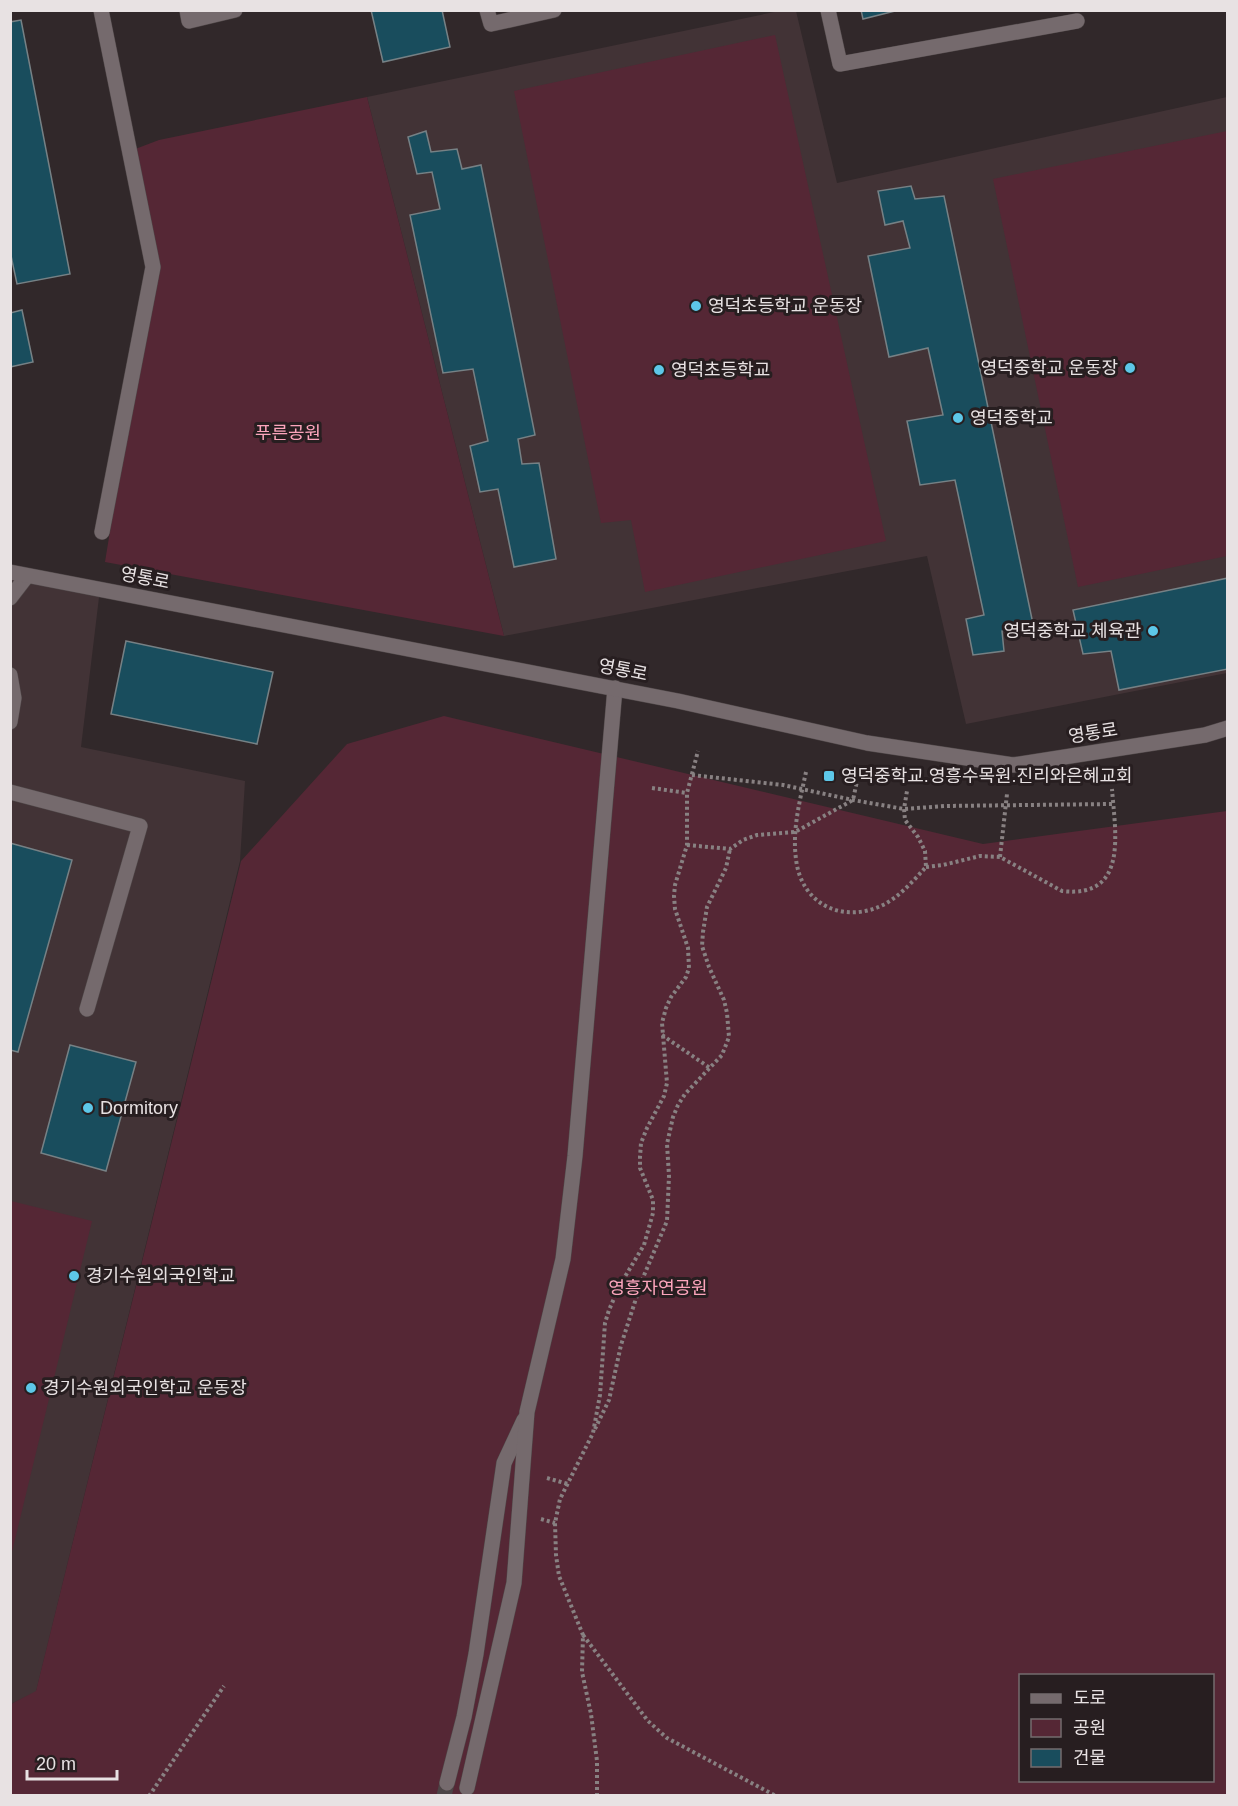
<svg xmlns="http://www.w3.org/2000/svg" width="1238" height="1806" viewBox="0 0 1238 1806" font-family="Helvetica,'Noto Sans KR',sans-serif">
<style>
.built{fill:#423336}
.green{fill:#552735;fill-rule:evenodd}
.building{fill:#194d5d;stroke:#768185;stroke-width:1.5}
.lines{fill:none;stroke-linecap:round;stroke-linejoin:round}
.minor-tunnel{stroke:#4c4446;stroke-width:15;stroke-dasharray:15 8;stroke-linecap:butt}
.service-casing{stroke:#4f4748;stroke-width:16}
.pedestrian-casing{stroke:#4f4748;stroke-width:16}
.minor-casing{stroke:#4f4748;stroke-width:16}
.tertiary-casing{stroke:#4f4748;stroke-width:16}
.path{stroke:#888182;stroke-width:4;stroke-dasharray:3 3;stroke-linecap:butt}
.service{stroke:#756a6d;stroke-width:15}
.pedestrian{stroke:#756a6d;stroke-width:15}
.minor{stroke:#756a6d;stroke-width:15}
.tertiary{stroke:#756a6d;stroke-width:15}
.poi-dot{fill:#5dc7e8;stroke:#271e20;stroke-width:2}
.labels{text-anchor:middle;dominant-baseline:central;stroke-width:6;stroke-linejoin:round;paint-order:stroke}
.poi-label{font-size:18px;fill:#e8e2e3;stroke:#271e20;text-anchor:start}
.park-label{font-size:18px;fill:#fca5bc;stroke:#271e20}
.street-label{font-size:18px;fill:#e8e2e3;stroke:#271e20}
</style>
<rect width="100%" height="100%" fill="#31282a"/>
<!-- built -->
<g class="built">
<path d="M784 10 796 11 837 183 1227 97V673L966 724 927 556 504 636 367 97Z"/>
<path d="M11 570 100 589 81 747 245 781 240 861 36 1692 11 1704Z"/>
</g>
<!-- green -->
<g class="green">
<path d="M775 35 886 541 645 592 631 520 601 523 514 91Z"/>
<path d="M367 97 504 636 105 562 153 267 130 151 159 140Z"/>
<path d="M1227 131V556L1078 587 993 179Z"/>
<path d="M444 716 983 844 1227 811V1795L11 1796V1704L36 1691 241 861 347 744ZM1020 1676H1212V1780H1020Z"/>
<path d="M11 1201 92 1221 11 1556 10 1201Z"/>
</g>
<!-- building -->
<g class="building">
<path d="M371 10H442L450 47 383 62Z"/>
<path d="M861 10H899L863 19Z"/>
<path d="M21 20 70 274 17 284 10 251V22Z"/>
<path d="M426 131 431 152 457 149 462 169 481 165 535 435 518 439 522 464 539 463 556 559 514 567 498 489 480 492 470 446 488 441 473 369 443 373 410 215 440 209 432 172 417 174 408 137Z"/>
<path d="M911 186 915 199 944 196 1033 624 1002 631 1004 651 973 655 966 619 984 615 955 480 920 485 907 421 943 415 928 348 889 357 868 256 910 248 903 221 885 225 878 191Z"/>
<path d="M22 310 33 362 10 367V313Z"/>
<path d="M1228 578V669L1119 690 1111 651 1083 654 1073 610Z"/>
<path d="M126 641 273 672 257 744 111 714Z"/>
<path d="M10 843 72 860 18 1052 10 1050Z"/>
<path d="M70 1045 136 1062 106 1171 41 1153Z"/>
</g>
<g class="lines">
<!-- minor-tunnel -->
<path class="minor-tunnel" d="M444 1796 447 1783"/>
<defs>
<g id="service">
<path d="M187 10 189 21 235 10"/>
<path d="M487 10 491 24 554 10"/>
<path d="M828 10 840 64 1077 21"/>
<path d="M10 598 27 576"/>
<path d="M10 675 14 698 10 722"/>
<path d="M10 792 140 826 87 1009"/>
</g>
<path id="pedestrian" d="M101 10 153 267 102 532"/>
<g id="minor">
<path d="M447 1783 464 1717 476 1654 504 1463 524 1420"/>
<path d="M467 1788 514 1583 527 1412 563 1259 575 1156 615 688"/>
</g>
<path id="tertiary" d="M10 572 678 701 867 743 1013 765 1205 735 1228 728"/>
</defs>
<!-- service casing -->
<use href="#service" class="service-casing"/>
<!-- pedestrian casing -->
<use href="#pedestrian" class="pedestrian-casing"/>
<!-- minor casing -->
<use href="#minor" class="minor-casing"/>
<!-- tertiary casing -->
<use href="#tertiary" class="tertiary-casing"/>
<!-- path -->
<g class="path">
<path d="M806 772C800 800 792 830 796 859 801 905 844 925 885 904 901 895 914 880 926 867L925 851 918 837 905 820 904 809 907 791"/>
<path d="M692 775 783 785 853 800 904 809 945 806 1113 804"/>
<path d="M652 788 687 793"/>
<path d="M687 845 730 849 743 840 757 835 795 832 853 800 857 781"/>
<path d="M1000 857 1007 794"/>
<path d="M926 867 943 865 980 856 1000 857 1062 891C1129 899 1115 832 1112 789"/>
<path d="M662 1035 710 1068"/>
<path d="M595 1429 609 1400 621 1345 642 1280 667 1221 669 1176 667 1144 673 1117 678 1105 685 1094 722 1055 729 1037 727 1013 724 1000 709 967 702 946 703 932 707 907 726 868 730 849"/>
<path d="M547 1478 568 1484"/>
<path d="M541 1519 555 1523"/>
<path d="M583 1635 648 1721 667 1738 776 1796"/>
<path d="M149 1796 224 1686"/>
<path d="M597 1796V1761L591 1714 582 1672 583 1635 559 1576 556 1555 555 1523 560 1499 593 1433 600 1395 605 1323 609 1310 620 1285 644 1245 653 1213V1200L640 1168V1157L641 1143 647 1128 664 1096 667 1083 662 1023 666 1008 671 997 686 977 689 968 688 948 675 909 674 896 675 885 687 845V793L698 751"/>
</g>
<!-- service -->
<use href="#service" class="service"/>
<!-- pedestrian -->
<use href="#pedestrian" class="pedestrian"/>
<!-- minor -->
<use href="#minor" class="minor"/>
<!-- tertiary -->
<use href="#tertiary" class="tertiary"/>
</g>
<!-- markers -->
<g class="poi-dot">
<circle cx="696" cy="306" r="6"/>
<circle cx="1130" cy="368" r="6"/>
<circle cx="659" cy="370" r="6"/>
<circle cx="958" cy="418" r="6"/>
<circle cx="1153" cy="631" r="6"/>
<rect x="823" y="770" width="12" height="12" rx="3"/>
<circle cx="88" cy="1108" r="6"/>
<circle cx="74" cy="1276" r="6"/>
<circle cx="31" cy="1388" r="6"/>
</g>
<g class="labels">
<!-- poi labels -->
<g class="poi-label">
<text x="708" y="306">영덕초등학교 운동장</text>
<text x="1118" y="368" text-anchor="end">영덕중학교 운동장</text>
<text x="671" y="370">영덕초등학교</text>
<text x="970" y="418">영덕중학교</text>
<text x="1141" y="631" text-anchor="end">영덕중학교 체육관</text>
<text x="841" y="776">영덕중학교.영흥수목원.진리와은혜교회</text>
<text x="100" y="1108">Dormitory</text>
<text x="86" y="1276">경기수원외국인학교</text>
<text x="43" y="1388">경기수원외국인학교 운동장</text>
</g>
<!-- park labels -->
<g class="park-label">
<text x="288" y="433">푸른공원</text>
<text x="658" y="1288">영흥자연공원</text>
</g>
<!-- street labels -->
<g class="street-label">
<text transform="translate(145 578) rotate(11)">영통로</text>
<text transform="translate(623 670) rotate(11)">영통로</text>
<text transform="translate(1093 733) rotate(-9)">영통로</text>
</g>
</g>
<!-- border -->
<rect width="1238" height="1806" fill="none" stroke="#e8e2e3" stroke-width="24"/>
<!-- legend -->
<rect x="1019" y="1674" width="195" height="108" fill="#271e20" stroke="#746c6e" stroke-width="1.5"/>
<rect x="1031" y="1694" width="30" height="9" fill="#756a6d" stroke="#746c6e" stroke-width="1.5"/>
<text x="1073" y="1704" font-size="18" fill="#e8e2e3">도로</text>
<rect x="1031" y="1719" width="30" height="18" fill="#552735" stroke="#746c6e" stroke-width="1.5"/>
<text x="1073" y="1734" font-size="18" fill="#e8e2e3">공원</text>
<rect x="1031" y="1749" width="30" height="18" fill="#194d5d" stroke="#746c6e" stroke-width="1.5"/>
<text x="1073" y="1764" font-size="18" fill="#e8e2e3">건물</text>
<!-- scale -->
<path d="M27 1770v9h90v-9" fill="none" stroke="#e8e2e3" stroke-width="3"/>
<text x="36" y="1770" font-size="18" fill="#e8e2e3" stroke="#271e20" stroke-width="4.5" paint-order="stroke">20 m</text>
</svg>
